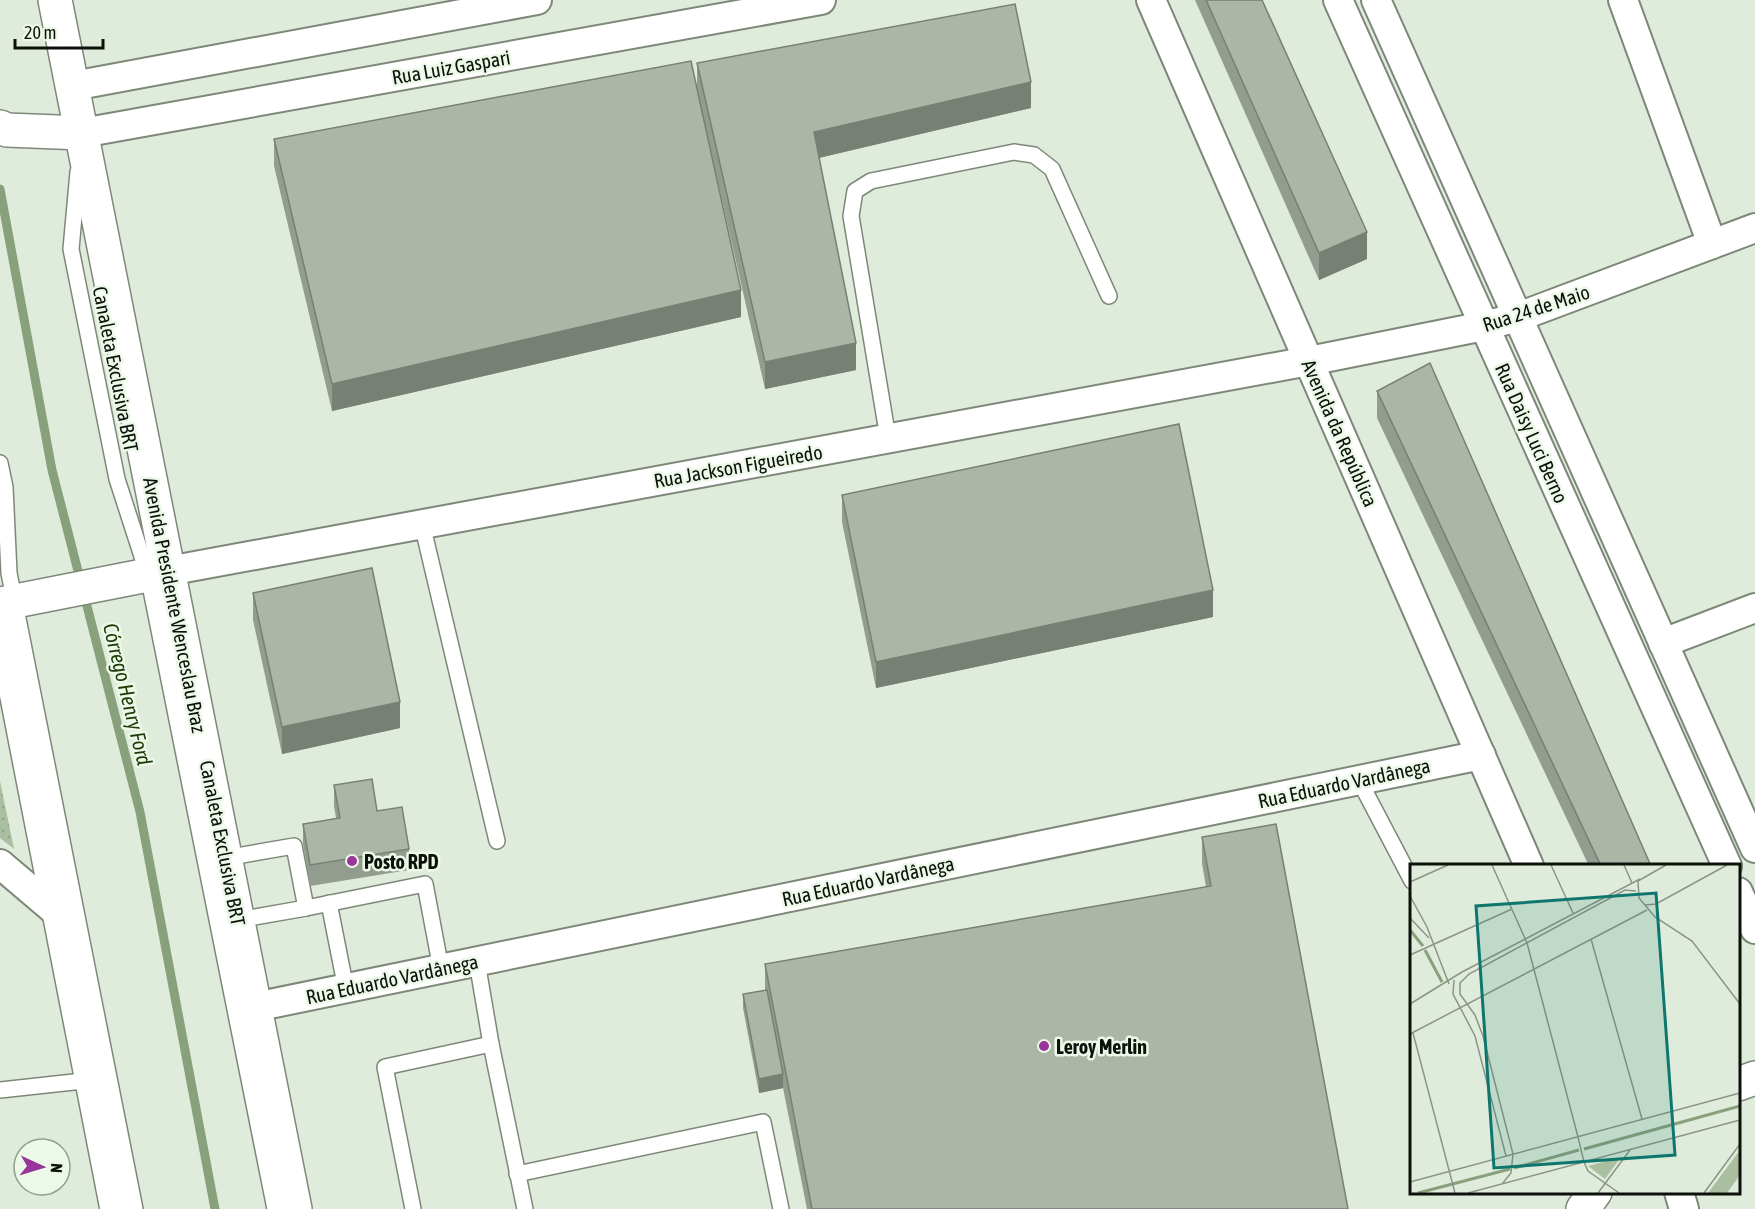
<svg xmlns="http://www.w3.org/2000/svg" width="1755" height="1209" viewBox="0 0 1755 1209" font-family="'Asap Condensed',sans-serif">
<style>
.park{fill:url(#park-dots)}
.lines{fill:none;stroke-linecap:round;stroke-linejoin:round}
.stream{stroke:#89a07d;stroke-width:9}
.lane-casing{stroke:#7d8878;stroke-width:18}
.street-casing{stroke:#7d8878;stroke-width:32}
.secondary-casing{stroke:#7d8878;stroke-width:36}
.primary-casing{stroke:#7d8878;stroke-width:36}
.lane{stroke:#fff;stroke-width:15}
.street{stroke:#fff;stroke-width:28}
.secondary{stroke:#fff;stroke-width:33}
.primary{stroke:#fff;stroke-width:33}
.wall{fill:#939d8f}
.shaded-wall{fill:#787f74}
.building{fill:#abb6a6;stroke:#787f74;stroke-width:1.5}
.poi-dot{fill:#98349a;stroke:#edf9e8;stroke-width:2}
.labels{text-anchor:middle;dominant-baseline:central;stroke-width:5;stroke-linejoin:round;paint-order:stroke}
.street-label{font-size:20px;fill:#0d110b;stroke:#edf9e8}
.poi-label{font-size:20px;font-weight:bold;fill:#0d110b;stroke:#edf9e8;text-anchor:start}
.water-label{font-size:21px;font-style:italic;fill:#1c3b06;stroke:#edf9e8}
.inset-river{fill:none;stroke:#89a07d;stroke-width:3}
.inset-road{fill:none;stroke:#8c9488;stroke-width:1.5}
.view{fill:#0f766e;fill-opacity:0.15;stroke:#0f766e;stroke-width:3}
.inset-edge{fill:none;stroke:#0d110b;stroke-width:3}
</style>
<defs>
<pattern id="park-dots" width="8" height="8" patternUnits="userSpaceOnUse" patternTransform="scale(1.5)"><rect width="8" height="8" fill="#aabfa0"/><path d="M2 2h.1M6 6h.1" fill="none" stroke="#91a388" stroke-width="1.8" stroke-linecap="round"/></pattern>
</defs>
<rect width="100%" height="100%" fill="#e0ecdb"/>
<!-- park -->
<path class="park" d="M0 781 14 849 0 838Z"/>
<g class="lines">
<!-- stream -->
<path class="stream" d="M0 189 52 470 140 812 215 1209"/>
<defs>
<g id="lane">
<path d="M78 172 71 249 117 479 148 575 275 1209"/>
<path d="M888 438 851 216 855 191 871 181 1014 152 1034 155 1052 169 1109 296"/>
<path d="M0 463 5 487 9 573 135 1209"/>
<path d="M422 524 497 841"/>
<path d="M1359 780 1412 881"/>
<path d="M225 858 294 846 306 908 425 884 441 969"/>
<path d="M329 903 346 989"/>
<path d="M238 920 306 908"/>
<path d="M477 962 491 1044 525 1209"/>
<path d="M0 1090 92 1080"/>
<path d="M517 1174 763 1122 781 1209"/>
<path d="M413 1209 385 1067 491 1044"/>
</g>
<g id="street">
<path d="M1151 0 1529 866"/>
<path d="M1338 0 1727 866"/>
<path d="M1376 0 1755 848"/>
<path d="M1623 0 1712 244"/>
<path d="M73 86 537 0"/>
<path d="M82 133 821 0"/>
<path d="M168 571 1309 361 1484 326 1518 317 1755 228"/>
<path d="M1663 643 1755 608"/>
<path d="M0 864 59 914"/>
<path d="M1738 892 1755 929"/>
<path d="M255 1007 1481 755"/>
<path d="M1679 1192 1684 1209"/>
</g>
<g id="secondary">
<path d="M55 0 295 1209"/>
<path d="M0 127 7 130 82 133"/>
<path d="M0 604 168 571"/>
<path d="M0 610 117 1209"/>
</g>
<g id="primary">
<path d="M1738 1084 1755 1078"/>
<path d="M1583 1209 1595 1192"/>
</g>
</defs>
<!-- lane casing -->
<use href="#lane" class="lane-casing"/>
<!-- street casing -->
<use href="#street" class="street-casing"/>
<!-- secondary casing -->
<use href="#secondary" class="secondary-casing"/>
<!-- primary casing -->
<use href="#primary" class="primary-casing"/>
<!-- lane -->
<use href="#lane" class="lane"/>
<!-- street -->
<use href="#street" class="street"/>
<!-- secondary -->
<use href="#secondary" class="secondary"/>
<!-- primary -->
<use href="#primary" class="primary"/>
</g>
<!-- wall -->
<g class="wall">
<path d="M1195 0H1262L1367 259 1319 280Z"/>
<path d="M697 63 1031 108 819 158 856 370 765 389 697 90Z"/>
<path d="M274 139 741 317 332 411 274 166Z"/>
<path d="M1377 391 1651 866H1589L1377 418Z"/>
<path d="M842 495 1213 617 876 688 842 522Z"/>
<path d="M253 593 400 728 282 754 253 620Z"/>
<path d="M334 785 377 811 409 849V870L310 886 303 844V824L336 818 334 806Z"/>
<path d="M1202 837 1348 1209H807L783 1088 759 1093 743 1008V994L765 990V964L1206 887 1202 863Z"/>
</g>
<!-- shaded-wall -->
<g class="shaded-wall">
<path d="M1031 82V108L814 159V132Z"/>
<path d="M1367 232V259L1319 280V253Z"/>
<path d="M741 290V317L332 411V384Z"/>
<path d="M856 343V370L765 389V362Z"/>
<path d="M1213 590V617L876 688V662Z"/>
<path d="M400 702V728L282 754V727Z"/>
<path d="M783 1074V1088L759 1093V1079Z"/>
</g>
<!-- building -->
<g class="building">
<path d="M1206 0H1262L1367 232 1319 253Z"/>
<path d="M1015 4 1031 82 814 132 856 343 765 362 697 63Z"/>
<path d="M691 61 741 290 332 384 274 139Z"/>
<path d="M1430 363 1651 866H1601L1377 391Z"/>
<path d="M1179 424 1213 590 876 662 842 495Z"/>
<path d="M372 568 400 702 282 727 253 593Z"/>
<path d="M372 779 377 811 402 807 409 849 310 865 303 824 340 818 334 785Z"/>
<path d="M1276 824 1348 1209H812L765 964 1211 886 1202 837Z"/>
<path d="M767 990 783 1074 759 1079 743 994Z"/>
</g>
<!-- markers -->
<g class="poi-dot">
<circle cx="352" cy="861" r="6"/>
<circle cx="1044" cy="1046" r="6"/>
</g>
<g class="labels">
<!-- street labels -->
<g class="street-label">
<text transform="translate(451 67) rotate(-10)">Rua Luiz Gaspari</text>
<text transform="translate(1536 308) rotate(-18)">Rua 24 de Maio</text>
<text transform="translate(116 369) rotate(79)">Canaleta Exclusiva BRT</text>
<text transform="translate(1340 433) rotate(66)">Avenida da República</text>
<text transform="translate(1532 433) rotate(66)">Rua Daisy Luci Berno</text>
<text transform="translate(738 466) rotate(-10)">Rua Jackson Figueiredo</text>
<text transform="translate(175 605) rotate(79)">Avenida Presidente Wenceslau Braz</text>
<text transform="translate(1344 783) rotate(-12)">Rua Eduardo Vardânega</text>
<text transform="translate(223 843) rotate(79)">Canaleta Exclusiva BRT</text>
<text transform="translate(868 881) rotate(-12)">Rua Eduardo Vardânega</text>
<text transform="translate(392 979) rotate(-12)">Rua Eduardo Vardânega</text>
</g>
<!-- poi labels -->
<g class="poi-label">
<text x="364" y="861">Posto RPD</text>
<text x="1056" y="1046">Leroy Merlin</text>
</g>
<!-- water labels -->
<g class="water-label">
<text transform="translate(128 694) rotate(76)">Córrego Henry Ford</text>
</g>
</g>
<!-- overview -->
<g transform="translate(1410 864)">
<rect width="330" height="330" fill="#e0ecdb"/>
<path d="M330 286V311L317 329H298Z" fill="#aabfa0"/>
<path d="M211 293 195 315 178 302Z" fill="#aabfa0"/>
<path class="inset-river" d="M0 66 13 82M15 86 32 118M174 285 330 242M104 304 169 286M8 329 100 305"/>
<path class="inset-road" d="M82 1 117 79 168 273M141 1 163 49M214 1 222 19M256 1 228 17 229 34 245 53 282 77 330 140M0 18 38 1M0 32 17 63 39 120M235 41 246 40 317 1M0 54 19 74M181 75 232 255M0 91 102 45M44 116 43 130 65 172 96 292M0 140 52 108 230 15M3 169 45 329M0 170 237 46M168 273 174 298M103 290 73 172 65 151 50 130V119L59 110 215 26 226 27M174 298 178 307 209 329M0 318 330 229M92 320 101 309 103 290M58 329 330 256M188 329 220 286M294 329 330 280"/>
<path class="view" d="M246 29 265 291 84 304 66 42Z"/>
<rect width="330" height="330" class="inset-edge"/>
</g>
<!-- north arrow -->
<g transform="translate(42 1167) rotate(94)"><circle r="28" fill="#edf9e8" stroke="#939c90" stroke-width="1.5"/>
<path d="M0-4.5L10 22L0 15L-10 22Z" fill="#98349a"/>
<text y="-9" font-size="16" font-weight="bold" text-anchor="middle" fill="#0d110b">N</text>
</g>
<!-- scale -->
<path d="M15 39v9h88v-9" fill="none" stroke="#0d110b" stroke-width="3"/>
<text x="24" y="39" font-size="18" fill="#0d110b" stroke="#edf9e8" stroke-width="4.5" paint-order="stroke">20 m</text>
</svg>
